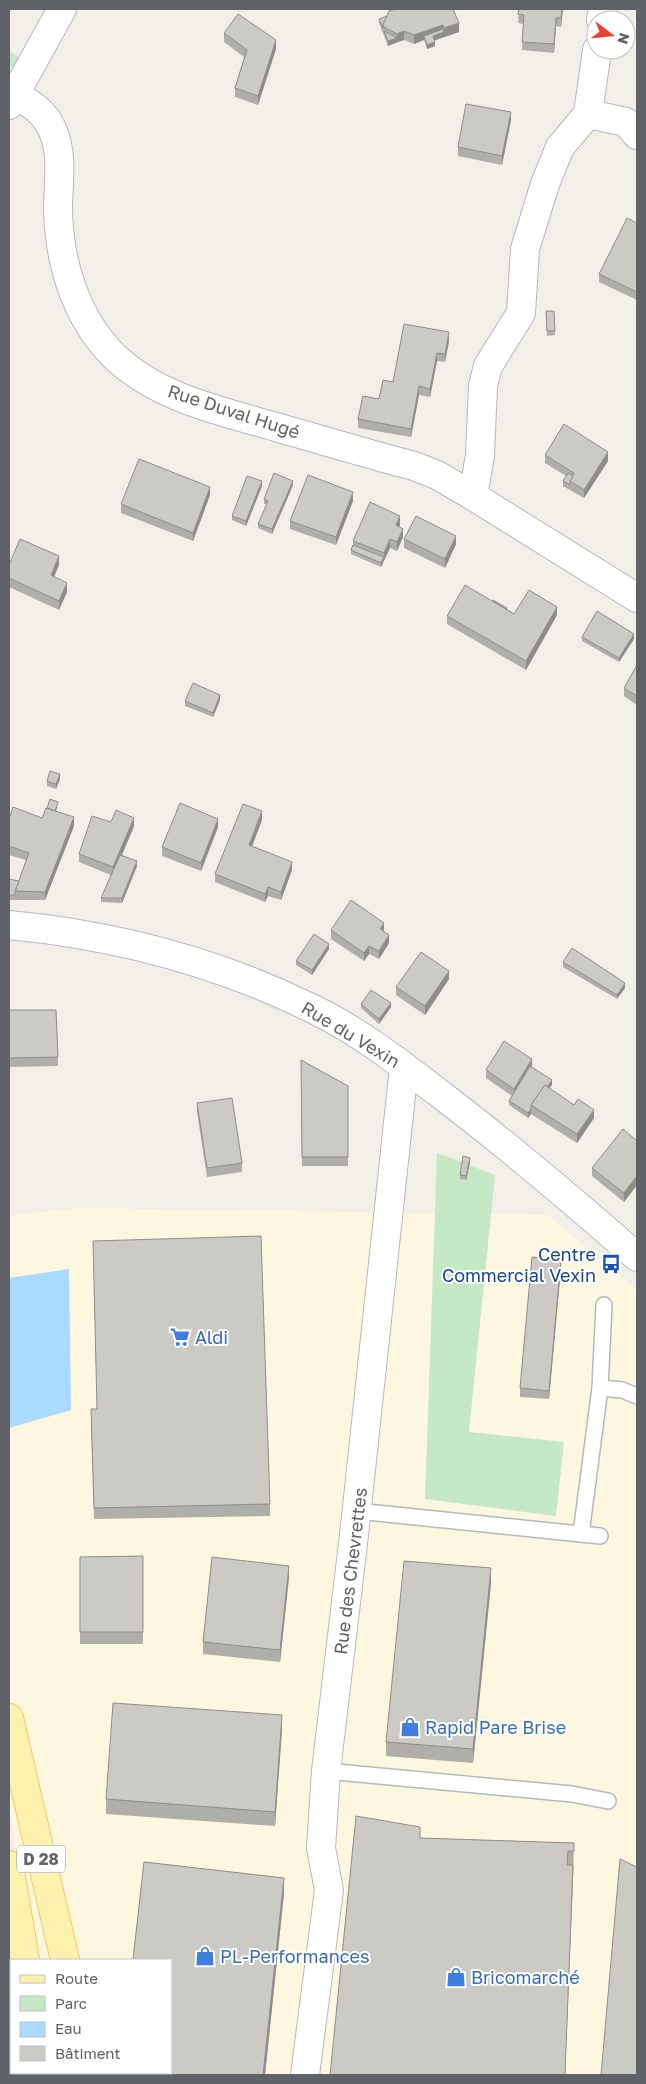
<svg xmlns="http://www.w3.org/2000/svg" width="646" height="2084" viewBox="0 0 646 2084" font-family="'Golos Text',sans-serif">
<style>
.commercial{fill:#fef7e0}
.green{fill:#c5e8c5}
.water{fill:#aadaff}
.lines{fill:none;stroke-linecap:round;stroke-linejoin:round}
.service-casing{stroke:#b5b8bc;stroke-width:18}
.minor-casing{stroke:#b5b8bc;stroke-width:30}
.secondary-casing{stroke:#b6babf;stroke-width:30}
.primary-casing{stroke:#f2c960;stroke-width:30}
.service{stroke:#fff;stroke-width:15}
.minor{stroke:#fff;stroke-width:28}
.secondary{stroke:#fff;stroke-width:28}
.primary{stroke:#fff2af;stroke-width:28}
.wall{fill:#afaea9}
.shaded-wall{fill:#8f8d8a}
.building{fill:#cccac5;stroke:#8f8d8a}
.labels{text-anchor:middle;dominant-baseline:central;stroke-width:4;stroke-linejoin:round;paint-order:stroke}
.shield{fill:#fff;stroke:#8f9295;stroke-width:1}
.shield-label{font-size:16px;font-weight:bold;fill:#5f6368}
.street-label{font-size:18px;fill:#5f6368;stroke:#fff}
.transit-label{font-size:18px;fill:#164399;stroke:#fff;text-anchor:end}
.shop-label{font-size:18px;fill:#366cbe;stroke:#fff;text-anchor:start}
</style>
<rect width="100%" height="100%" fill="#f1efe8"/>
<!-- commercial -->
<path class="commercial" d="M78 1208 548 1215 637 1290V2075H53V2073H171V1960H34L9 1807V1216Z"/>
<!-- green -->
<g class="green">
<path d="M9 50 20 59 13 67H9Z"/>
<path d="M437 1153 495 1175 469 1432 564 1442 556 1516 425 1499Z"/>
</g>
<!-- water -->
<path class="water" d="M69 1269 71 1410 9 1428V1278Z"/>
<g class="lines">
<defs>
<g id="service">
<path d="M604 1305 600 1388 622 1390 637 1396"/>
<path d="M357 1511 600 1536"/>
<path d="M581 1534 600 1388"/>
<path d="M326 1771 572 1794 608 1801"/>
</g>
<g id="minor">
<path d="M601 20 603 9"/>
<path d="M9 92C29 102 46 111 54 134 63 157 58 185 58 209 59 263 76 319 115 357 158 398 221 411 276 427 322 440 368 454 414 466L437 475 473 496"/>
<path d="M9 105 62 9"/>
<path d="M588 114 597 50"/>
<path d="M637 135 626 122 588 114 560 147 545 184 525 249 521 313 488 366 483 386 480 455 473 496 637 598"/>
<path d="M305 2075 329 1890 321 1848 326 1771 354 1535 404 1067"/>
</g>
<path id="secondary" d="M9 925C115 935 218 962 313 1009 357 1030 397 1061 436 1091 505 1143 572 1200 637 1257"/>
<g id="primary">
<path d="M9 1718 65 1960"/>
<path d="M9 1865 25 1960"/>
<path d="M44 2073 45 2075"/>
<path d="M92 2073 93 2075"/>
</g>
</defs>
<!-- service casing -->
<use href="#service" class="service-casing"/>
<!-- minor casing -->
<use href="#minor" class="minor-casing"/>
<!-- secondary casing -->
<use href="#secondary" class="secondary-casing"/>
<!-- primary casing -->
<use href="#primary" class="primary-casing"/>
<!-- service -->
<use href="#service" class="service"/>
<!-- minor -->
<use href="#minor" class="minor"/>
<!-- secondary -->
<use href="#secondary" class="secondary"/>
<!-- primary -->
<use href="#primary" class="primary"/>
</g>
<!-- wall -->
<g class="wall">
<path d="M453 9 459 32 435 40V46L427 49 424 40 414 44 404 40 388 46 379 23V19Z"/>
<path d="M519 9H563L561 27 556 26 554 53 522 50 523 24 518 23Z"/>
<path d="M224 33 276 49 258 105 235 97V88L244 57 224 42Z"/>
<path d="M511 120 502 165 458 156V147Z"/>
<path d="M637 223V300L599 282V274Z"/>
<path d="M546 311H554L555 335 547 336Z"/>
<path d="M449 341 445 362 437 361 430 397 419 395 411 437 358 428V419L379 399 393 382Z"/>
<path d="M545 455 608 461 584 498 563 486V481L566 476 545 463Z"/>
<path d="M293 485 272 534 258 528V524L267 504H264V499Z"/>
<path d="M262 486 246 526 232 520V516Z"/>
<path d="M210 495 193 541 121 513V504Z"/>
<path d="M353 501 336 545 290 529V521Z"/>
<path d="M400 525 399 527 403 537 397 551 390 548 381 567 351 554V550L353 545V541Z"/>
<path d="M404 539 456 544 445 568 404 548Z"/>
<path d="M9 565H59L54 577 67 592 59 610 9 587Z"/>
<path d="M507 609 514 614 557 615 526 670 447 624V616Z"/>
<path d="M582 637 634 639 619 662 582 641Z"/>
<path d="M637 665V705L624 696V688Z"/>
<path d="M220 700 213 717 185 706V701Z"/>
<path d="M60 779 56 789 47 786V781Z"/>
<path d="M58 807 56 811 74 826 45 900H9V879L19 881 26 860 9 855V819L42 818 47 808Z"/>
<path d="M262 820 252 846 292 870 281 900 268 896 265 902 215 882V874Z"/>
<path d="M111 822 134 826 122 855 137 866 122 903 101 902V898L111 875 79 862V854Z"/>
<path d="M218 827 201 871 162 856V847Z"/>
<path d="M331 930 384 931 389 943 379 959 369 954 364 961 331 939Z"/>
<path d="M329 949 312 975 296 965V961Z"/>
<path d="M563 962 625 988 617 999 563 967Z"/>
<path d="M449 979 425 1015 396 995V987Z"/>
<path d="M361 1004 391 1007 379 1024 361 1008Z"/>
<path d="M9 1010H56L58 1066 9 1067Z"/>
<path d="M301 1060 348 1086V1166H302Z"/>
<path d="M532 1068 552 1085 549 1088 594 1118 577 1143 531 1114 528 1118 509 1105V1101L512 1096 486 1078V1070Z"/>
<path d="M197 1103 242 1163V1172L207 1177 197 1112Z"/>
<path d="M637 1141V1185L624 1202 592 1176V1168Z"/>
<path d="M470 1162 466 1180 460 1179V1175Z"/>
<path d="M561 1268 549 1399 520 1397V1388Z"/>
<path d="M97 1409 270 1504V1516L94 1519 91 1421Z"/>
<path d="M143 1556V1644H80V1557Z"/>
<path d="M289 1577 280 1662 203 1654V1642Z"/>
<path d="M491 1583 473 1763 386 1756V1742Z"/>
<path d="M282 1729 275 1826 106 1814V1799Z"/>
<path d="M420 1838 574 1843 573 1879Z"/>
<path d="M144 1862 284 1878V1893L265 2075H167L153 2073H171V1960H133Z"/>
</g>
<!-- shaded-wall -->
<g class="shaded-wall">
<path d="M562 9H563L561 27V18Z"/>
<path d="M556 18V26L554 53V44Z"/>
<path d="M459 23V32L433 41 424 36V40L414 44V35L443 25V33L444 32V28Z"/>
<path d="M404 31V40L397 42V34Z"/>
<path d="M397 38V42L388 46V41Z"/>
<path d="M276 40V49L258 105V96Z"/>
<path d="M435 42V46L427 49V45Z"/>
<path d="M511 112V120L502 165V156Z"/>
<path d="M449 332V341L445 362V354Z"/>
<path d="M437 353V361L430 397V389Z"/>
<path d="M419 386V395L411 437V429Z"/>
<path d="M608 452V461L584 498V490Z"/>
<path d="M262 481V486L246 526V521Z"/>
<path d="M293 481V485L272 534V529Z"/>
<path d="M210 487V495L193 541V533Z"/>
<path d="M353 492V501L336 545V537Z"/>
<path d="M400 516V525L396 534V525Z"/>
<path d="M403 529V537L397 551V542Z"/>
<path d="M456 536V544L445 568V559Z"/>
<path d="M390 539V548L381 567V563L384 557V553Z"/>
<path d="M59 556V565L51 584V575Z"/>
<path d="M67 583V592L59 610V601Z"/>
<path d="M557 607V615L526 670V661Z"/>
<path d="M634 634V639L619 662V658Z"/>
<path d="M220 695V700L213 717V713Z"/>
<path d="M60 774V779L56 789V784Z"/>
<path d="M262 811V820L249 854V845Z"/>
<path d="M74 817V826L45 900V892Z"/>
<path d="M134 818V826L113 876V867Z"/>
<path d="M218 819V827L201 871V863Z"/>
<path d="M137 861V866L122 903V898Z"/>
<path d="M292 862V870L281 900V892Z"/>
<path d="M268 887V896L265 902V894Z"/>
<path d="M384 923V931L380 929Z"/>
<path d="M389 935V943L379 959V951Z"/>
<path d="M329 944V949L312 975V970Z"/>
<path d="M369 946V954L364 961V953Z"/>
<path d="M449 971V979L425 1015V1006Z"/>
<path d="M625 983V988L617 999V995Z"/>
<path d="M391 1003V1007L379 1024V1019Z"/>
<path d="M532 1059V1068L514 1097V1089Z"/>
<path d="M552 1080V1085L535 1108 533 1107Z"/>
<path d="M531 1109V1114L528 1118V1113Z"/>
<path d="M594 1110V1118L577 1143V1134Z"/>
<path d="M470 1158V1162L466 1180V1176Z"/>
<path d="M637 1176V1185L624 1202V1193Z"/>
<path d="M561 1260V1268L549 1399V1391Z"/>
<path d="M289 1566V1577L280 1662V1650Z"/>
<path d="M491 1568V1583L473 1763V1749Z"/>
<path d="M282 1715V1729L275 1826V1812Z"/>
<path d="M573 1865V1879L565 2075Z"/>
<path d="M284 1878V1893L265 2075H263Z"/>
</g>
<!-- building -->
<g class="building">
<path d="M396 9H453L459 23 444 28 443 25 414 35 404 31 397 34 384 27 383 24 389 11Z"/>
<path d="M519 9H562L561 18H556L554 44 522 42 524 15 518 14Z"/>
<path d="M238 14 276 40 258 96 235 88 247 50 224 33Z"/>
<path d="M387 16 383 24V28L379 19Z"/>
<path d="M443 29 444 32 433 36 435 42 427 45 424 36Z"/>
<path d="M384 31 388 33 397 38 388 41Z"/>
<path d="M466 104 511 112 502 156 458 147Z"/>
<path d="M627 218 637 223V292L599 274Z"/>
<path d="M546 311H554L555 331H547Z"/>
<path d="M404 324 449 332 445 354 437 353 430 389 419 386 411 429 358 419 363 396 379 399 383 380 393 382Z"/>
<path d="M564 424 608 452 584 490 570 481 574 473 545 455Z"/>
<path d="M139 459 210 487 193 533 121 504Z"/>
<path d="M274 473 293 481 272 529 258 524 268 501 264 499Z"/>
<path d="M568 473 573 476 570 481V485L563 481Z"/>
<path d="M308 475 353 492 336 537 290 521Z"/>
<path d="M247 476 262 481 246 521 232 516Z"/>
<path d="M370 502 400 516 396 525 403 529 397 542 390 539 384 553 353 541Z"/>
<path d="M416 516 456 536 445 559 404 539Z"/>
<path d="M20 539 59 556 51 575 67 583 59 601 9 578V565Z"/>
<path d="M353 545 384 557 381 563 351 550Z"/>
<path d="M465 585 514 614 529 590 557 607 526 661 447 616Z"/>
<path d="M493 600 507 608 506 609 493 601Z"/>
<path d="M597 611 634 634 619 658 582 637Z"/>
<path d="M637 665V696L624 688Z"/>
<path d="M193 683 220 695 213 713 185 701Z"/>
<path d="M50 771 60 774 56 784 47 781Z"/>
<path d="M50 799 58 802 55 811 47 808Z"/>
<path d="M180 803 218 819 201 863 162 847Z"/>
<path d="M243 804 262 811 249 845 292 862 281 892 268 887 265 894 215 874Z"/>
<path d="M13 807 42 818 46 808 74 817 45 892 15 891 29 853 9 846V819Z"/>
<path d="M116 810 134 818 113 867 79 854 92 816 111 822Z"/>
<path d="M120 855 137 861 122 898H101Z"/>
<path d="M9 879 19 881 15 891V895H9Z"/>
<path d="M351 900 384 923 380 929 389 935 379 951 369 946 364 953 331 930Z"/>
<path d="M314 934 329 944 312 970 296 961Z"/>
<path d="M572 948 625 983 617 995 563 962Z"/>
<path d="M421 952 449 971 425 1006 396 987Z"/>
<path d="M371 990 391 1003 379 1019 361 1004Z"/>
<path d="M9 1010H56L58 1057 9 1058Z"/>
<path d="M504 1041 532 1059 514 1089 486 1070Z"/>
<path d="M301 1060 348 1086V1157H302Z"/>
<path d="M530 1066 552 1080 547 1087 545 1085 531 1105V1109L528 1113 509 1101Z"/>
<path d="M545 1085 574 1105 578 1099 594 1110 577 1134 531 1105Z"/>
<path d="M232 1098 242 1163 207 1168 197 1103Z"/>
<path d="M623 1129 637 1141V1176L624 1193 592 1168Z"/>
<path d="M463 1156 470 1158 466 1176 460 1175Z"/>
<path d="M261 1236 270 1504 94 1508 91 1409H97L93 1241Z"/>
<path d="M532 1257 561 1260 549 1391 520 1388Z"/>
<path d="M143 1556V1632H80V1557Z"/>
<path d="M212 1557 289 1566 280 1650 203 1642Z"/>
<path d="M404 1561 491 1568 473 1749 386 1742Z"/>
<path d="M113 1703 282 1715 275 1812 106 1799Z"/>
<path d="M356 1816 420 1827V1838L574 1843V1851H568L567 1865H573L565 2075H330Z"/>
<path d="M620 1859 637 1867V2075H601Z"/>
<path d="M144 1862 284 1878 263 2075H167V2073H171V1960H141L133 1959Z"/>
</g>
<!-- icons -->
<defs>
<symbol id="bus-bare" viewBox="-9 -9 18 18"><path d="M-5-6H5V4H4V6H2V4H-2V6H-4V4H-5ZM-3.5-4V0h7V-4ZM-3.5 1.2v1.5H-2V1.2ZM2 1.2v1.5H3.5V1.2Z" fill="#1a4fb4" stroke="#fff" stroke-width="2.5" paint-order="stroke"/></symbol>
<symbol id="supermarket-bare" viewBox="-9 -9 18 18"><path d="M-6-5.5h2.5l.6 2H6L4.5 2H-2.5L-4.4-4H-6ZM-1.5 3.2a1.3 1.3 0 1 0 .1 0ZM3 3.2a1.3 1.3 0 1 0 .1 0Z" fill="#3f7fe0" stroke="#fff" stroke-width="2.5" paint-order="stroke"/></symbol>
<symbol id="shop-bare" viewBox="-9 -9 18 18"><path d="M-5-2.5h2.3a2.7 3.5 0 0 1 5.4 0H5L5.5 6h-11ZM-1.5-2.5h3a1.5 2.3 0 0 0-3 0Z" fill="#3f7fe0" stroke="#fff" stroke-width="2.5" paint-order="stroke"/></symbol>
</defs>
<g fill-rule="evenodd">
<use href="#bus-bare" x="597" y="1250" width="28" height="28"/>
<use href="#supermarket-bare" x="166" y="1323" width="28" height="28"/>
<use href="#shop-bare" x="396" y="1713" width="28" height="28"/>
<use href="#shop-bare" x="191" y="1942" width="28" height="28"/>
<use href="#shop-bare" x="442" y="1963" width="28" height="28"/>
</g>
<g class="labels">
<!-- shield labels -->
<rect class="shield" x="17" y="1845.5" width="48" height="27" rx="4"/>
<g class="shield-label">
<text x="41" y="1859">D 28</text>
</g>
<!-- street labels -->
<g class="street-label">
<text transform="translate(234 411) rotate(18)">Rue Duval Hugé</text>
<text transform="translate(351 1034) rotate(31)">Rue du Vexin</text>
<text transform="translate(350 1571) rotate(-83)">Rue des Chevrettes</text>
</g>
<!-- transit labels -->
<g class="transit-label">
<text x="596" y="1254">Centre<tspan x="596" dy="21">Commercial Vexin</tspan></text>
</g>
<!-- shop labels -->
<g class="shop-label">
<text x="195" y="1337">Aldi</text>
<text x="425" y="1727">Rapid Pare Brise</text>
<text x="220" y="1956">PL-Performances</text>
<text x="471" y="1977">Bricomarché</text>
</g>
</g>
<!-- border -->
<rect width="646" height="2084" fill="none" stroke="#5f6368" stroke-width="20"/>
<!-- legend -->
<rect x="10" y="1959" width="162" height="115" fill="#ffffff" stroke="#bfc1c3"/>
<rect x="20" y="1975" width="25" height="8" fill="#fff2af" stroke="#bfc1c3"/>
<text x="55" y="1984" font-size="15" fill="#5f6368">Route</text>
<rect x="20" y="1996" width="25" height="15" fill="#c5e8c5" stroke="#bfc1c3"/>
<text x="55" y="2009" font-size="15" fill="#5f6368">Parc</text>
<rect x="20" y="2022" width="25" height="15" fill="#aadaff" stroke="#bfc1c3"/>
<text x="55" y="2034" font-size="15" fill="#5f6368">Eau</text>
<rect x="20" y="2046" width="25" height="15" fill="#cccac5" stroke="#bfc1c3"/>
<text x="55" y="2059" font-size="15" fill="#5f6368">Bâtiment</text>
<!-- north arrow -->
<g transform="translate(611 35) rotate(106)"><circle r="24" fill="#ffffff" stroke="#bfc1c3"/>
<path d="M0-4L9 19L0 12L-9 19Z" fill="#ea4335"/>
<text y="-8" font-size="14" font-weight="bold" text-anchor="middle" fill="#5f6368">N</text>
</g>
</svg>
